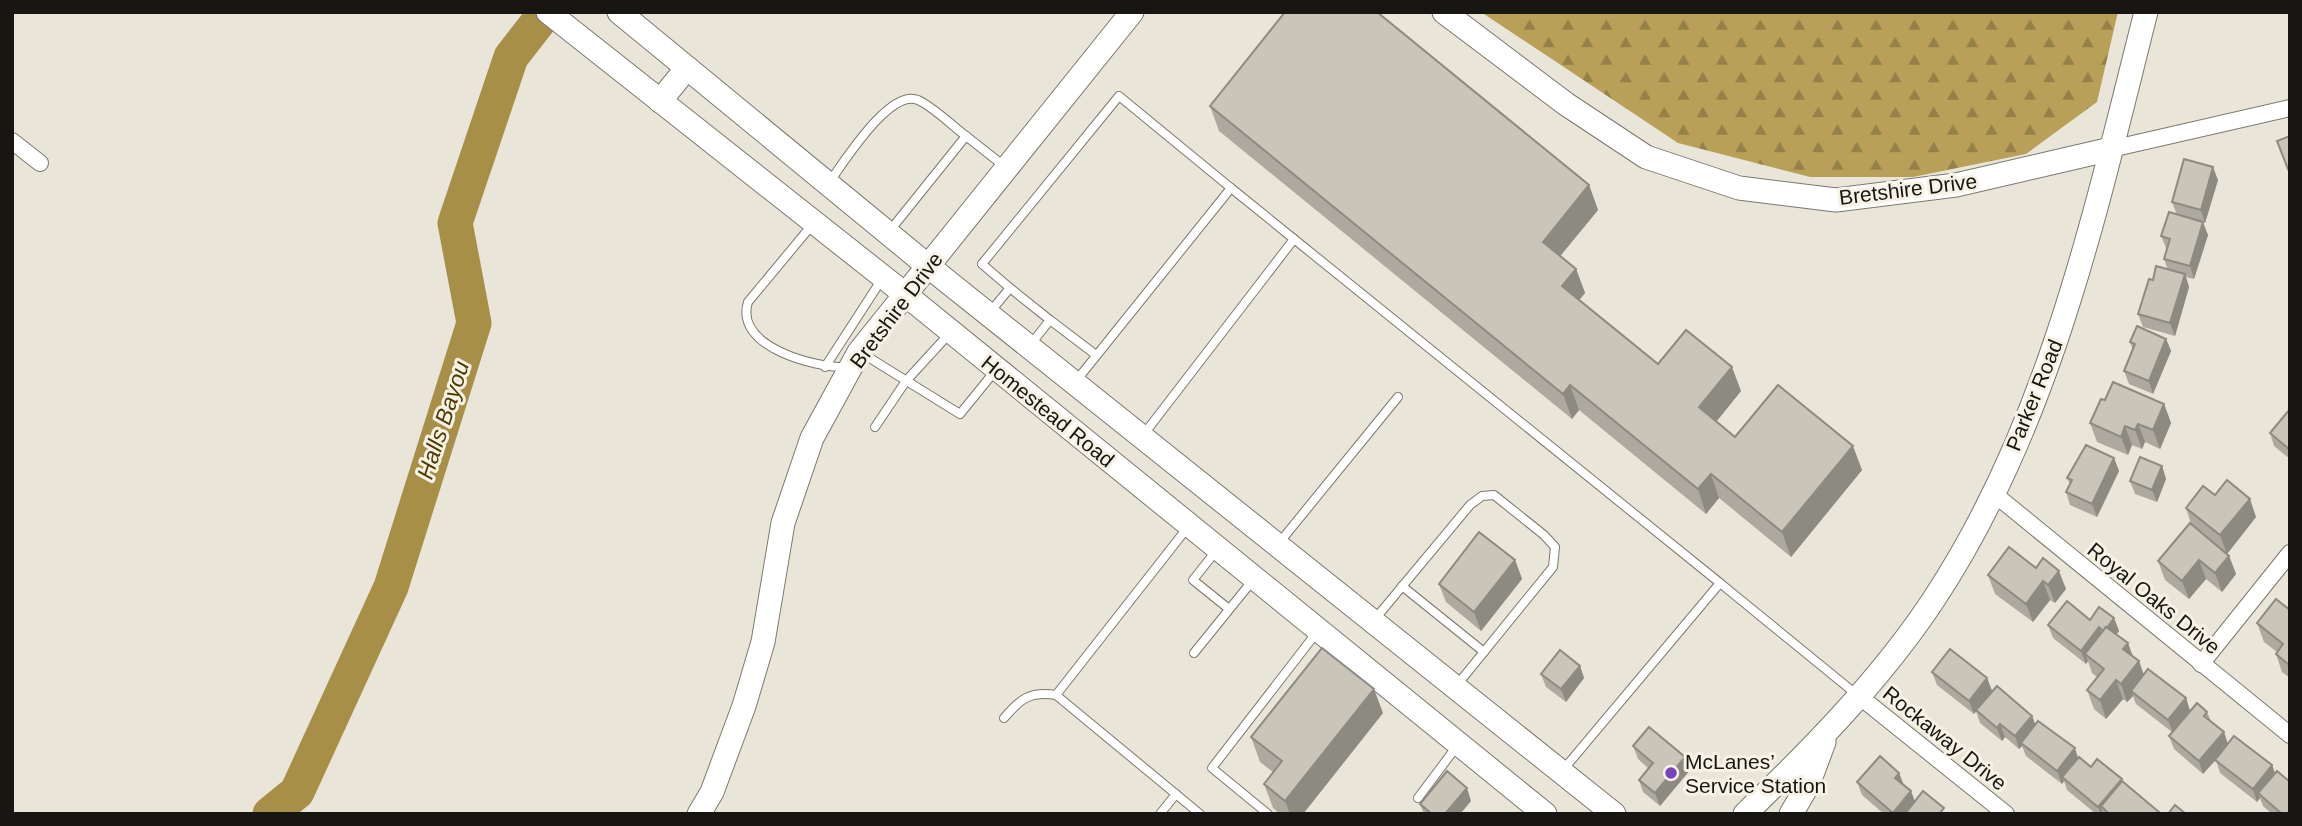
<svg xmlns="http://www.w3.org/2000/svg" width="2302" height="826" viewBox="0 0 2302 826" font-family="Helvetica,sans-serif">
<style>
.forest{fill:url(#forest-firs)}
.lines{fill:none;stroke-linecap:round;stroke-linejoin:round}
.river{stroke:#a88f48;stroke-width:35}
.lane-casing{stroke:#7c786d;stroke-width:10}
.street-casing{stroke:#7c786d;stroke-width:18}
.secondary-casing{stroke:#7c786d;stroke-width:25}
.lane{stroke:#fff;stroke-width:8}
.street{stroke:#fff;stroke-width:16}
.secondary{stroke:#fff;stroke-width:23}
.wall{fill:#aea99f}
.shaded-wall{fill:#8d8a82}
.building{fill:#cac5b9;stroke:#8d8a82;stroke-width:2}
.poi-dot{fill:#7944bb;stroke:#f7f2e6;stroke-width:2.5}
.labels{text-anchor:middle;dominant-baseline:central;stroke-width:6;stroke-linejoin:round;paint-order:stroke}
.street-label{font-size:21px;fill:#181612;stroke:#f7f2e6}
.poi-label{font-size:21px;fill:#181612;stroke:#f7f2e6;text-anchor:start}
.water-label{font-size:23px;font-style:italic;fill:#4e3c00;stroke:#f7f2e6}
</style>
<defs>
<pattern id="forest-firs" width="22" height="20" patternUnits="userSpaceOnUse" patternTransform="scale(1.75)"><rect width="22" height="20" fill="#b9a059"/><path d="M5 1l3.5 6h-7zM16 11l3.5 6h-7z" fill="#958148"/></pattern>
</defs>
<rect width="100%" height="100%" fill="#eae5d9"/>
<!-- forest -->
<path class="forest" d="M1481 12H2118L2097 102 2026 154 1913 177H1810L1678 143Z"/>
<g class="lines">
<!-- river -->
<path class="river" d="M270 814 297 792 391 587 474 323 455 223 511 57 546 12"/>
<defs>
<g id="lane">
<path d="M830 181C845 161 890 88 918 100 935 108 951 125 966 136"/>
<path d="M812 225 748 302C734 347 815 368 847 367"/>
<path d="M888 233 966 136 1004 166"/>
<path d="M1010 288 982 264 1119 96 1231 188"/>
<path d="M990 312 1010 288 1050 320"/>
<path d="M1031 344 1050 320 1096 355"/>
<path d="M860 352 960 414 995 371"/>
<path d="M825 367 882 279"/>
<path d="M1076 381 1231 188 1294 239"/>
<path d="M875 427 906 381 949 334"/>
<path d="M1144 434 1294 239 1720 583 1563 770"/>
<path d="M1188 527 1056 695 1200 814"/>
<path d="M1279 543 1398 397"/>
<path d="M1216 551 1193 580 1229 609"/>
<path d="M1720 583 1856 694"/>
<path d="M1402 586 1484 652"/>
<path d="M1375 619 1470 505 1482 496 1494 495 1544 535 1555 547 1553 567 1457 685"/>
<path d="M1194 653 1253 580"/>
<path d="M1004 718C1020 699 1030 691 1056 695"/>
<path d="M1418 798 1457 746"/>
<path d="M1160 814 1176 794"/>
<path d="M1268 814 1212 768 1317 632"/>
</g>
<g id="street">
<path d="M12 141 40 163"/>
<path d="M2111 149 2290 108"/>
<path d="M1993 493 2290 735"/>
<path d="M2201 664 2290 553"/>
<path d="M1859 696 2006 814"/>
</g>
<g id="secondary">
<path d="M548 12 906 295 1545 814"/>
<path d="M619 12 928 266 1614 814"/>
<path d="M1444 12 1566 104 1646 157 1739 188 1836 200 1956 185 2111 149"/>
<path d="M660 101 687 68"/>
<path d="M699 814 712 792 744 706 763 642 783 523 812 438 859 352 1132 12"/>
<path d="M1745 814C1813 748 1882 678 1934 599 2050 423 2095 213 2146 12"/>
<path d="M1791 814 1808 785 1824 742"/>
</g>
</defs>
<!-- lane casing -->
<use href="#lane" class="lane-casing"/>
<!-- street casing -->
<use href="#street" class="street-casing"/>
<!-- secondary casing -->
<use href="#secondary" class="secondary-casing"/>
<!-- lane -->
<use href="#lane" class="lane"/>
<!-- street -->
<use href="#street" class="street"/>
<!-- secondary -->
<use href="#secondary" class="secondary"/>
</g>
<!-- wall -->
<g class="wall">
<path d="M1210 106 1589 185 1598 210 1560 256 1576 269 1585 293 1579 300 1658 364 1741 391 1716 422 1735 437 1862 470 1791 557 1719 498 1706 514 1579 410 1572 419 1219 131Z"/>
<path d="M2218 180 2205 223 2197 221 2208 235 2194 279 2186 277 2189 287 2175 336 2143 327 2138 314 2153 280 2168 270 2164 259 2167 250 2161 236 2177 215 2172 202Z"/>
<path d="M2166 339 2171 351 2153 394 2129 384 2124 371 2133 350 2130 342Z"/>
<path d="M2105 400 2164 404 2171 423 2160 449 2145 442 2142 449 2132 445 2128 455 2097 442 2090 423Z"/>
<path d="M2290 409V459L2274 446 2270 433Z"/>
<path d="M2114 458 2119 471 2097 517 2070 505 2066 492 2070 484 2067 478Z"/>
<path d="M2162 466 2166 479 2157 502 2135 494 2130 481Z"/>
<path d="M2215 495 2256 517 2227 554 2229 556 2236 574 2222 592 2206 579 2189 599 2165 580 2158 561 2191 524 2186 508Z"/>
<path d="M1515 560 1522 579 1481 631 1446 602 1439 584Z"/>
<path d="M2036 568 2066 589 2055 603 2050 600 2033 622 1995 594 1988 575Z"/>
<path d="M2290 610V678L2282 672 2276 654 2277 652 2264 642 2257 623Z"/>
<path d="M2114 618 2119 631 2116 635 2132 656 2139 661 2144 675 2186 698 2190 711 2207 712 2211 721 2224 732 2228 744 2272 765 2290 814H2272L2263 806 2260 798 2257 802 2220 773 2216 760 2203 774 2174 749 2169 736 2172 732 2136 704 2133 696 2127 702 2123 699 2106 719 2094 709 2087 690 2097 677 2092 673 2088 661 2086 664 2053 638 2048 625 2090 620Z"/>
<path d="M1580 666 1584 678 1566 702 1546 687 1541 674Z"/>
<path d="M1932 672 1987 678 1992 691 2032 716 2035 724 2091 767 2122 779 2123 782 2159 814H2096L2067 790 2064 781 2062 784 2026 756 2022 746 2019 749 2005 737 2002 741 1980 723 1976 711 1974 714 1937 685Z"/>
<path d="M1383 713 1303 814H1280L1273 808 1264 784 1273 772 1260 762 1251 737Z"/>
<path d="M1633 746 1690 770 1660 806 1643 792 1639 780 1648 768 1638 759Z"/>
<path d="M1899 773 1904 785 1915 801 1947 814H1884L1862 795 1857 782Z"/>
<path d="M1471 801 1460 814H1424L1420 804Z"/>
</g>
<!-- shaded-wall -->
<g class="shaded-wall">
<path d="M2213 167 2218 180 2205 223 2201 210Z"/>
<path d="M1589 185 1598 210 1552 266 1543 242Z"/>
<path d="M2203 222 2208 235 2194 279 2190 266Z"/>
<path d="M1576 269 1585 293 1571 310 1562 286Z"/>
<path d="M2185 274 2189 287 2175 336 2170 323Z"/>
<path d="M2166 339 2171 351 2153 394 2149 381Z"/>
<path d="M1732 367 1741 391 1708 432 1699 407Z"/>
<path d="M1570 385 1579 410 1572 419 1563 394Z"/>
<path d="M2164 404 2171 423 2160 449 2153 430Z"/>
<path d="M2138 424 2145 442 2142 449 2135 430Z"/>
<path d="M2125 426 2132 445 2128 455 2121 437Z"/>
<path d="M1853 446 1862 470 1791 557 1782 532Z"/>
<path d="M2114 458 2119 471 2097 517 2092 504Z"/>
<path d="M2162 466 2166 479 2157 502 2152 490Z"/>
<path d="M1711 474 1719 498 1706 514 1698 489Z"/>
<path d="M2250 499 2256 517 2227 554 2220 535Z"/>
<path d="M2229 556 2236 574 2222 592 2215 573Z"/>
<path d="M1515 560 1522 579 1481 631 1474 612Z"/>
<path d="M2199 560 2206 579 2189 599 2182 581Z"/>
<path d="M2059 571 2066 589 2055 603 2048 585Z"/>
<path d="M2043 581 2050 600 2033 622 2026 604Z"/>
<path d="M2114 618 2119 631 2109 644 2105 631Z"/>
<path d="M2099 627 2104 640 2085 654 2088 661 2086 664 2081 651Z"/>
<path d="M2128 643 2135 662 2123 649Z"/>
<path d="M2139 661 2145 680 2131 691 2133 696 2127 702 2121 684Z"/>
<path d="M1580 666 1584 678 1566 702 1561 689Z"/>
<path d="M1987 678 1992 691 1974 714 1969 701Z"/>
<path d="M2116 680 2123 699 2106 719 2100 700Z"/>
<path d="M1374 689 1383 713 1303 814H1290L1285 801Z"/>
<path d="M2186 698 2190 711 2173 733 2168 720Z"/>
<path d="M2032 716 2037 729 2021 743 2022 746 2019 749 2015 736Z"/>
<path d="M2000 724 2005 737 2002 741 1997 728Z"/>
<path d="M2224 732 2228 745 2203 774 2199 761Z"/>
<path d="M2075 748 2079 761 2062 777 2064 781 2062 784 2057 771Z"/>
<path d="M1685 757 1690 770 1660 806 1655 793Z"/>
<path d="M2272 765 2276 777 2258 793 2260 798 2257 802 2253 789Z"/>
<path d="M1899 773 1904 786 1895 778Z"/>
<path d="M2122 779 2126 792 2101 806 2103 814H2101L2098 807Z"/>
<path d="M1467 788 1471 801 1460 814H1445Z"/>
<path d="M1911 791 1916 804 1908 814H1894L1893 813Z"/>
</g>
<!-- building -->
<g class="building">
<path d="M1285 12H1377L1589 185 1543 242 1576 269 1562 286 1658 364 1686 330 1732 367 1699 407 1735 437 1778 385 1853 446 1782 532 1711 474 1698 489 1570 385 1563 394 1210 106Z"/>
<path d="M2290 136V174L2277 141Z"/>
<path d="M2184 159 2213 167 2201 210 2172 202Z"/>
<path d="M2169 212 2203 222 2190 266 2164 259 2170 239 2161 236Z"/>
<path d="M2156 266 2185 274 2170 323 2138 314 2149 279 2153 280Z"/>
<path d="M2137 326 2166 339 2149 381 2124 371 2135 344 2130 342Z"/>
<path d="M2113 382 2164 404 2153 430 2138 424 2135 430 2125 426 2121 437 2090 423 2101 399 2105 400Z"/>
<path d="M2290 409V450L2270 433Z"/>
<path d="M2086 445 2114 458 2092 504 2066 492 2072 480 2067 478Z"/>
<path d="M2140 457 2162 466 2152 490 2130 481Z"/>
<path d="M2227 480 2250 499 2220 535 2186 508 2203 486 2215 495Z"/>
<path d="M2190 523 2229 556 2215 573 2199 560 2182 581 2158 561Z"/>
<path d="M1479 532 1515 560 1474 612 1439 584Z"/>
<path d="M2009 547 2036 568 2043 558 2059 571 2048 585 2043 581 2026 604 1988 575Z"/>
<path d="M2276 599 2290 610V662L2288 664 2276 654 2283 644 2257 623Z"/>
<path d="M2067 601 2090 620 2099 607 2114 618 2107 628 2106 627 2103 631 2099 627 2081 651 2048 625Z"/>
<path d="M2106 627 2128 643 2123 649 2139 661 2121 684 2116 680 2100 700 2087 690 2104 669 2085 654Z"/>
<path d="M1322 648 1374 689 1285 801 1264 784 1282 761 1251 737Z"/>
<path d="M1950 649 1987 678 1969 701 1932 672Z"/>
<path d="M1560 650 1580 666 1561 689 1541 674Z"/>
<path d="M2148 669 2186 698 2168 720 2131 691Z"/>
<path d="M1997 686 2032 716 2015 736 2000 724 1997 728 1976 710Z"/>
<path d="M2197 703 2207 712 2204 716 2224 732 2199 761 2169 736Z"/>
<path d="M2038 721 2075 748 2057 771 2021 743Z"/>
<path d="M1649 727 1685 757 1655 793 1639 780 1653 763 1633 746Z"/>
<path d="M2234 736 2272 765 2253 789 2215 760Z"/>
<path d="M1880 756 1899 773 1895 778 1911 791 1893 813 1857 782Z"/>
<path d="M2079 757 2091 767 2097 759 2122 779 2098 807 2062 777Z"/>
<path d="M1447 771 1467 788 1445 814H1432L1420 804Z"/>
<path d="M2277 771 2290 782V814H2282L2258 793Z"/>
<path d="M2122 781 2159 812 2157 814H2109L2101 806Z"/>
<path d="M1923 791 1944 808 1941 812 1943 814H1905Z"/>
<path d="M2175 805 2186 814H2168Z"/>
</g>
<!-- markers -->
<circle class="poi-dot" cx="1671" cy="773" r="7"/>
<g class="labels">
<!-- street labels -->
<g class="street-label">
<text transform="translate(1908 189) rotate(-7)">Bretshire Drive</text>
<text transform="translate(896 310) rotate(-53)">Bretshire Drive</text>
<text transform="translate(2034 395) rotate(-68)">Parker Road</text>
<text transform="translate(1048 411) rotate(39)">Homestead Road</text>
<text transform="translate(2154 598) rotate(39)">Royal Oaks Drive</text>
<text transform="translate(1945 738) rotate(39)">Rockaway Drive</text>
</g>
<!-- poi labels -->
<g class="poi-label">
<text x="1685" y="761">McLanes’<tspan x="1685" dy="24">Service Station</tspan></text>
</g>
<!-- water labels -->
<g class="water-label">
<text transform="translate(443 420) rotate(-72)">Halls Bayou</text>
</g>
</g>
<!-- border -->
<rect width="2302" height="826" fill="none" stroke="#181612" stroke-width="28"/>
</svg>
